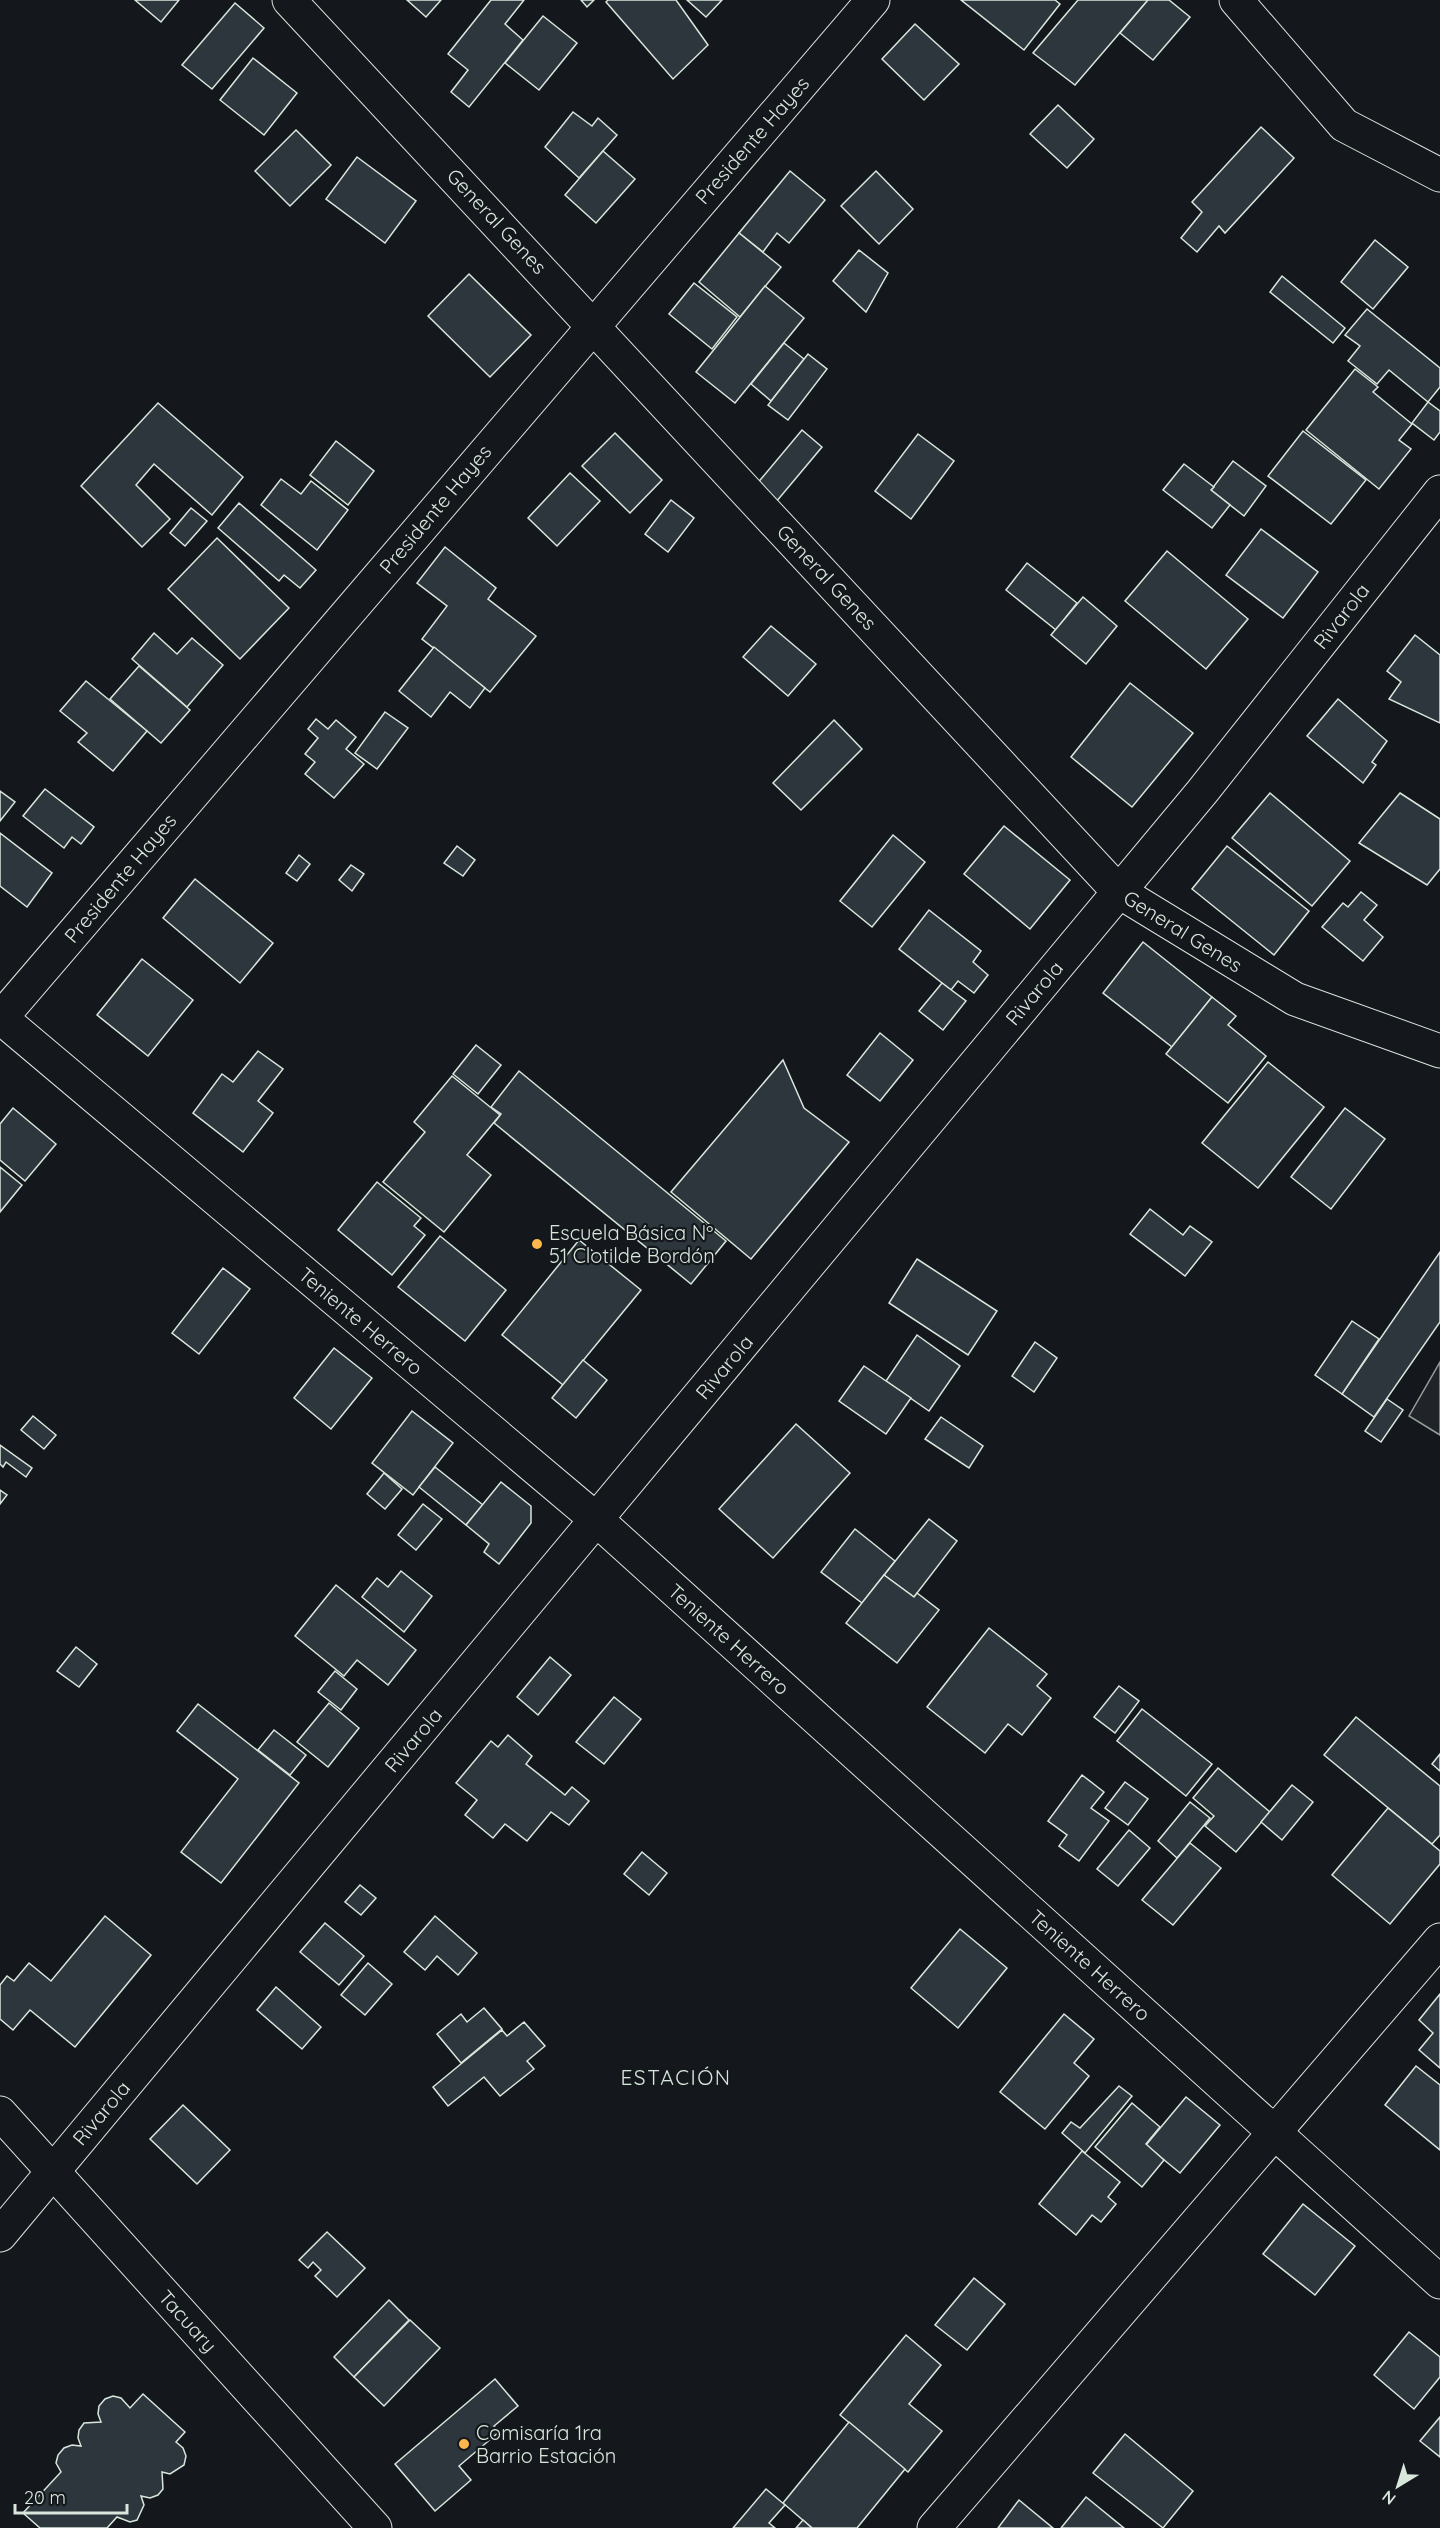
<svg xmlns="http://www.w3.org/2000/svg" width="1440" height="2528" viewBox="0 0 1440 2528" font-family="Quicksand,sans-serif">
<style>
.green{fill:#202428;stroke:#939e99;stroke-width:1.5}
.building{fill:#2c363c;stroke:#d8e6dc;stroke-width:1.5}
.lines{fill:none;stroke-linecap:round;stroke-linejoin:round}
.street-casing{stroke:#d8e6dc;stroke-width:35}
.secondary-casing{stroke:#d8e6dc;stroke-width:35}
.street{stroke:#14181c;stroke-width:33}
.secondary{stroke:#14181c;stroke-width:33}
.poi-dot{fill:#ffb74d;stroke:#14181c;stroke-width:2}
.labels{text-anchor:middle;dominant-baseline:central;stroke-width:4.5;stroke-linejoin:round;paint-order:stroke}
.street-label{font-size:20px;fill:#d8e6dc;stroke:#14181c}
.poi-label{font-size:20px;fill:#d8e6dc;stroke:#14181c;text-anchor:start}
.neighbourhood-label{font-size:21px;letter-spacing:1.5px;fill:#d8e6dc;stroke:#14181c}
</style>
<rect width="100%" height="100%" fill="#14181c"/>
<!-- green -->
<path class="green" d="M1440 1362V1435L1409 1416Z"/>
<!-- building -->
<g class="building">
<path d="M135 0H179L161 22Z"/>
<path d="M407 0H441L426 17Z"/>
<path d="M491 0H524L505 24 523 40 469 107 451 92 468 70 448 54Z"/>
<path d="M581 0H594L587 7Z"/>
<path d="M608 0H676L708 45 673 79 606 2Z"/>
<path d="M687 0H722L706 17Z"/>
<path d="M961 0H1055L1060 4 1024 50Z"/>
<path d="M1078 0H1148L1075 85 1033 53Z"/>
<path d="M1148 0H1169L1190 17 1153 60 1120 33Z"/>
<path d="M235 3 264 28 212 89 182 65Z"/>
<path d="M543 16 577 43 539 90 505 63Z"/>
<path d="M915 24 959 64 924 100 882 59Z"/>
<path d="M253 58 297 93 264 135 220 100Z"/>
<path d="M1058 105 1094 139 1067 168 1030 134Z"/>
<path d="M573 112 592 126 598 118 617 135 579 178 545 147Z"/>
<path d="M1261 127 1294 158 1225 233 1219 226 1197 252 1181 238 1202 212 1192 202Z"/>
<path d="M296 130 331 165 290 206 255 171Z"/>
<path d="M603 151 635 179 596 223 565 195Z"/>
<path d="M357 157 416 201 385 243 326 199Z"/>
<path d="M790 171 825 200 789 243 777 233 763 252 739 233Z"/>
<path d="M876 171 913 209 879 244 841 206Z"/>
<path d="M739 233 781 267 740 317 699 282Z"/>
<path d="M1375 240 1408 267 1373 309 1341 282Z"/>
<path d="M859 250 888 273 866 312 833 281Z"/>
<path d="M469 274 531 335 490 377 428 316Z"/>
<path d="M1282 276 1345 328 1333 343 1270 292Z"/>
<path d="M694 283 737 317 712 349 669 314Z"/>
<path d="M765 286 804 318 735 403 696 372Z"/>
<path d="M1367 309 1440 368V387L1428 402 1389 370 1377 384 1348 361 1360 346 1345 335Z"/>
<path d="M784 343 804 359 771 401 751 384Z"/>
<path d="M808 354 827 369 788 420 768 405Z"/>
<path d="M1355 369 1378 387 1373 392 1412 424 1399 440 1411 449 1379 489 1306 430Z"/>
<path d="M1428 402 1440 411V432L1434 440 1412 423Z"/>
<path d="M158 403 243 477 212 515 154 464 136 485 170 519 142 547 81 486Z"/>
<path d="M802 430 822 447 776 502 756 485Z"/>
<path d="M1303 431 1366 480 1331 524 1268 476Z"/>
<path d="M615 433 662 480 630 513 582 466Z"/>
<path d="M918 434 954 461 911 519 875 491Z"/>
<path d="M336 441 374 471 348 505 310 475Z"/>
<path d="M1233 461 1266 486 1244 516 1211 490Z"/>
<path d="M1184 464 1214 487 1211 490 1230 505 1212 528 1163 490Z"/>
<path d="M570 473 600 501 557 546 528 518Z"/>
<path d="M281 479 301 494 311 481 348 510 317 550 261 505Z"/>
<path d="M671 500 694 518 668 552 645 534Z"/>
<path d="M239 503 316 570 300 588 284 575 279 581 218 528Z"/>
<path d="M191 508 207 521 185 546 170 533Z"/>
<path d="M1261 529 1318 572 1283 618 1226 575Z"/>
<path d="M217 538 289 608 240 659 168 589Z"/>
<path d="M445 547 496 588 488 599 536 636 490 692 422 639 447 606 417 583Z"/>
<path d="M1167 551 1248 619 1206 669 1125 601Z"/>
<path d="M1027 563 1077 603 1056 630 1006 590Z"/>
<path d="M1083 597 1117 626 1086 664 1051 635Z"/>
<path d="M771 626 816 664 788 696 743 657Z"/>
<path d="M154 633 177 654 192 638 223 665 187 707 132 659Z"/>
<path d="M1415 635 1440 655V723L1389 699 1401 682 1387 671Z"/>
<path d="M434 647 485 688 470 708 450 692 431 717 399 691Z"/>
<path d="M139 666 190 710 161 743 110 699Z"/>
<path d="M86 681 147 731 113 771 78 742 87 733 60 711Z"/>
<path d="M1130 683 1193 733 1132 807 1071 757Z"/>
<path d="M1338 699 1387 741 1372 762 1376 765 1363 783 1307 736Z"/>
<path d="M385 712 408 728 377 769 355 753Z"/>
<path d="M316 719 328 729 336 720 356 737 346 749 364 764 334 798 305 774 315 762 305 754 318 738 308 729Z"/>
<path d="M834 720 862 749 801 810 773 783Z"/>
<path d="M45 789 94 827 81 844 72 837 64 848 23 816Z"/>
<path d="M0 791 15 802 0 821Z"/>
<path d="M1270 793 1350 861 1312 906 1232 838Z"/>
<path d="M1400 793 1440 819V869L1427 885 1359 843Z"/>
<path d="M1004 826 1070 880 1030 929 964 874Z"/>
<path d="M0 833 52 873 27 907 0 886Z"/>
<path d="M893 835 925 862 872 927 840 901Z"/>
<path d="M457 846 475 860 463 876 444 863Z"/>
<path d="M1227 846 1309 911 1274 955 1192 889Z"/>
<path d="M299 855 310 864 297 881 286 873Z"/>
<path d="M351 865 364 874 352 891 339 880Z"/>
<path d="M195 879 273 943 240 983 163 918Z"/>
<path d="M1361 892 1377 905 1364 920 1383 937 1363 961 1322 927 1343 903 1348 907Z"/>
<path d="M929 910 981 951 973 962 988 975 974 993 958 981 951 990 899 949Z"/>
<path d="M1143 942 1212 997 1172 1047 1103 993Z"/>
<path d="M142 959 193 1000 148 1056 97 1015Z"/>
<path d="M942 983 966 1001 943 1030 919 1011Z"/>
<path d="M1212 997 1236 1016 1228 1025 1266 1056 1228 1103 1166 1054Z"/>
<path d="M880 1033 913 1060 880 1101 847 1075Z"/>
<path d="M476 1045 501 1065 478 1094 453 1074Z"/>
<path d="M258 1051 283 1069 258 1101 273 1113 243 1152 193 1113 222 1074 233 1082Z"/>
<path d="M783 1060 804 1108 849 1142 751 1259 671 1192Z"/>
<path d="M1268 1062 1324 1107 1258 1188 1202 1143Z"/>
<path d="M519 1071 726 1241 691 1284 494 1123 501 1114 491 1107Z"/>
<path d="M452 1076 500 1115 467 1155 491 1175 444 1232 383 1182 425 1132 414 1122Z"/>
<path d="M13 1108 56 1144 25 1181 0 1160V1124Z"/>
<path d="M1345 1108 1385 1139 1331 1209 1291 1177Z"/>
<path d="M0 1167 22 1185 0 1212Z"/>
<path d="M377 1182 421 1218 414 1226 425 1235 392 1275 338 1230Z"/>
<path d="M1150 1209 1183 1235 1190 1226 1212 1242 1185 1276 1130 1234Z"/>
<path d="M440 1236 506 1290 465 1341 398 1287Z"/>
<path d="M579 1240 641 1290 563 1385 502 1335Z"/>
<path d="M1440 1252V1322L1374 1417 1342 1394Z"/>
<path d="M917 1259 997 1311 968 1355 889 1303Z"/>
<path d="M223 1268 250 1289 199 1354 172 1333Z"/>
<path d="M1352 1321 1379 1339 1342 1394 1315 1375Z"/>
<path d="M917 1335 960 1366 929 1411 886 1381Z"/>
<path d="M1035 1342 1057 1358 1034 1392 1012 1376Z"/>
<path d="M334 1348 372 1378 331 1429 294 1398Z"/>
<path d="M583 1360 607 1380 576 1418 552 1398Z"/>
<path d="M864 1366 911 1398 886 1434 839 1401Z"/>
<path d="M1387 1399 1403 1410 1381 1442 1365 1431Z"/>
<path d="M412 1411 453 1443 413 1495 372 1463Z"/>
<path d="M33 1416 56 1435 44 1449 21 1430Z"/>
<path d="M941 1417 983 1446 969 1468 925 1439Z"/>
<path d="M796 1424 850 1473 773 1558 719 1509Z"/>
<path d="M0 1445 32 1468 26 1477 6 1462 3 1467 0 1464Z"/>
<path d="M435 1467 483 1505 466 1525 419 1487Z"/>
<path d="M384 1473 402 1489 385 1509 367 1494Z"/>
<path d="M501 1482 531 1506V1523L499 1564 484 1552 489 1544 466 1525Z"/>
<path d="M0 1490 7 1495 0 1504Z"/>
<path d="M423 1504 442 1519 416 1550 398 1535Z"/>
<path d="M929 1519 957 1541 914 1597 884 1575Z"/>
<path d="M855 1529 895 1561 862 1603 821 1572Z"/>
<path d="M401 1571 432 1596 404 1632 362 1597 377 1578 388 1587Z"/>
<path d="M884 1575 914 1597 917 1593 939 1610 897 1663 846 1623Z"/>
<path d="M336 1585 416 1650 388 1685 357 1660 344 1676 295 1636Z"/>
<path d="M989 1628 1047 1674 1037 1686 1051 1698 1022 1735 1008 1724 985 1753 927 1707Z"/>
<path d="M76 1647 97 1664 79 1687 57 1671Z"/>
<path d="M550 1657 571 1675 538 1715 517 1697Z"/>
<path d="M335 1671 357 1689 341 1710 318 1692Z"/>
<path d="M1119 1686 1139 1701 1115 1733 1094 1717Z"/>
<path d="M614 1697 641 1719 604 1764 576 1742Z"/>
<path d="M329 1703 359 1728 328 1767 297 1742Z"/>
<path d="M198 1704 299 1783 221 1883 181 1852 238 1779 177 1731Z"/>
<path d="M1142 1709 1212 1764 1186 1796 1117 1741Z"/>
<path d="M1356 1717 1440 1786V1835L1432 1844 1324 1755Z"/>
<path d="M274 1730 306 1755 290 1775 258 1750Z"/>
<path d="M508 1735 532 1756 526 1764 565 1795 572 1787 589 1801 569 1825 551 1812 527 1841 505 1824 493 1838 465 1815 477 1800 456 1783 491 1741 498 1747Z"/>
<path d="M1440 1754V1771L1432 1764Z"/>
<path d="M1218 1768 1270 1812 1236 1852 1205 1826 1214 1816 1193 1798Z"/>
<path d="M1082 1775 1104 1792 1091 1808 1109 1821 1079 1861 1059 1846 1067 1835 1048 1821Z"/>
<path d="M1125 1782 1148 1799 1128 1825 1105 1808Z"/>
<path d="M1292 1785 1313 1802 1282 1840 1261 1822Z"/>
<path d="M1190 1802 1210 1818 1177 1858 1158 1841Z"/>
<path d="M1388 1808 1440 1851V1864L1390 1924 1332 1875Z"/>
<path d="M1129 1830 1150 1848 1118 1886 1097 1869Z"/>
<path d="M1190 1843 1221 1868 1173 1925 1142 1900Z"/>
<path d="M642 1852 667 1873 649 1895 624 1874Z"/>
<path d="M360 1885 376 1898 361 1915 345 1902Z"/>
<path d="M105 1916 151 1955 75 2047 30 2010 13 2030 0 2019V1985L7 1976 14 1981 29 1963 51 1981Z"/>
<path d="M435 1916 477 1953 458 1975 437 1956 425 1970 404 1952Z"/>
<path d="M325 1923 364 1956 339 1985 300 1952Z"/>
<path d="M960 1929 1007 1968 958 2028 911 1988Z"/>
<path d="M368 1963 392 1984 365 2015 341 1995Z"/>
<path d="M276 1987 321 2027 302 2049 257 2010Z"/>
<path d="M1440 1994V2068L1419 2050 1433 2033 1419 2020Z"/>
<path d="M484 2008 502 2029 461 2063 437 2034 461 2014 467 2022Z"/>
<path d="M1064 2014 1094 2039 1074 2063 1089 2076 1045 2129 1000 2092Z"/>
<path d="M524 2022 545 2046 527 2061 534 2069 500 2096 484 2077 448 2106 433 2087 502 2030 507 2036Z"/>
<path d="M1416 2066 1440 2085V2150L1385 2105Z"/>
<path d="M1119 2086 1132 2096 1085 2153 1062 2133 1071 2122 1080 2128Z"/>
<path d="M1186 2097 1220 2125 1180 2173 1146 2145Z"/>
<path d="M1132 2103 1160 2127 1146 2144 1164 2160 1142 2187 1095 2147Z"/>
<path d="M183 2105 230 2150 197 2184 150 2139Z"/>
<path d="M1082 2151 1120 2182 1108 2197 1116 2204 1101 2222 1092 2215 1076 2235 1039 2204Z"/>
<path d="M1303 2204 1355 2246 1315 2295 1263 2254Z"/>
<path d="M327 2232 365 2268 337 2297 315 2276 321 2270 313 2262 308 2268 299 2260Z"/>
<path d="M974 2278 1005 2304 967 2350 935 2325Z"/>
<path d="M389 2300 409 2320 354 2377 334 2357Z"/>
<path d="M410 2320 440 2348 384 2406 354 2377Z"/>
<path d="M1409 2332 1440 2357V2377L1414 2409 1374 2375Z"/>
<path d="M906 2335 941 2365 909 2404 942 2431 908 2472 840 2415Z"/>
<path d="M495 2379 518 2406 494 2426 499 2432 459 2466 471 2480 435 2511 395 2464Z"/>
<path d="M143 2394 185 2432 176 2442 183 2448 186 2456 184 2465 170 2474 162 2472 163 2489 158 2495 150 2498 141 2496 144 2505 137 2520 130 2522 117 2517 107 2528H40L23 2513 61 2472 56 2463 58 2455 64 2448 72 2445 81 2446 78 2438 79 2430 84 2423 101 2422 98 2414 99 2406 105 2399 113 2396 121 2398 130 2408Z"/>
<path d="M1440 2417V2457L1420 2441Z"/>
<path d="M849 2422 905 2469 857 2528H812L783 2503Z"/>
<path d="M1125 2434 1193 2491 1163 2528 1093 2473Z"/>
<path d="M766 2489 785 2505 769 2523 775 2528H733Z"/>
<path d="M1086 2497 1124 2528H1061Z"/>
<path d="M1019 2500 1053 2528H998Z"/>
<path d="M803 2520 812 2528H796Z"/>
</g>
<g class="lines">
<defs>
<g id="street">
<path d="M289 0 1118 891 1295 999 1440 1051"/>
<path d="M1236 0 1344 125 1440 175"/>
<path d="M0 1017 597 1520 1440 2282"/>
<path d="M0 1019 873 0"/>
<path d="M0 2113 375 2528"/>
<path d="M934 2528 1440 1940"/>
</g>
<path id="secondary" d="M0 2235 1202 792 1440 492"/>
</defs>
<!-- street casing -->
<use href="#street" class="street-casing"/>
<!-- secondary casing -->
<use href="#secondary" class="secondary-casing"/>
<!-- street -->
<use href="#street" class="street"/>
<!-- secondary -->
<use href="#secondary" class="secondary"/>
</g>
<!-- markers -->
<g class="poi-dot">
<circle cx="537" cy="1244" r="6"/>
<circle cx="464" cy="2444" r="6"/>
</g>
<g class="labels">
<!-- street labels -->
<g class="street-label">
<text transform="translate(752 140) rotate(-49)">Presidente Hayes</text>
<text transform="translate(497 221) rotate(47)">General Genes</text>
<text transform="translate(435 509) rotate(-50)">Presidente Hayes</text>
<text transform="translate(827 577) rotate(47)">General Genes</text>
<text transform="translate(1341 616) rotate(-52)">Rivarola</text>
<text transform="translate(120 878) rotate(-50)">Presidente Hayes</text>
<text transform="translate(1183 931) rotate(32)">General Genes</text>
<text transform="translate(1034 993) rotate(-50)">Rivarola</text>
<text transform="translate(361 1321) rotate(40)">Teniente Herrero</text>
<text transform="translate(724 1367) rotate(-50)">Rivarola</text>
<text transform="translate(729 1639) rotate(42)">Teniente Herrero</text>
<text transform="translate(413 1740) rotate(-50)">Rivarola</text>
<text transform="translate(1090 1965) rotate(42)">Teniente Herrero</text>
<text transform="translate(101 2113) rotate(-50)">Rivarola</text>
<text transform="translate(188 2321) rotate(48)">Tacuary</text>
</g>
<!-- poi labels -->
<g class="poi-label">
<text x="549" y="1232">Escuela Básica Nº<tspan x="549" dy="23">51 Clotilde Bordón</tspan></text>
<text x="476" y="2432">Comisaría 1ra<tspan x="476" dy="23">Barrio Estación</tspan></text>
</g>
<!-- neighbourhood labels -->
<g class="neighbourhood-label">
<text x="676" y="2077">ESTACIÓN</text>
</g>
</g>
<!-- north arrow -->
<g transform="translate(1398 2486) rotate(218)" stroke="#14181c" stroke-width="4.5" paint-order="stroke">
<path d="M0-4.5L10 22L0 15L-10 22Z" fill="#d8e6dc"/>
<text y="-9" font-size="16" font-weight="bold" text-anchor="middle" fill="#d8e6dc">N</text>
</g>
<!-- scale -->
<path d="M15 2504v9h112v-9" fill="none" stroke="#d8e6dc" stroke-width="3"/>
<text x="24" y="2504" font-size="18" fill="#d8e6dc" stroke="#14181c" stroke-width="4.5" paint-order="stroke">20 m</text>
</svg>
